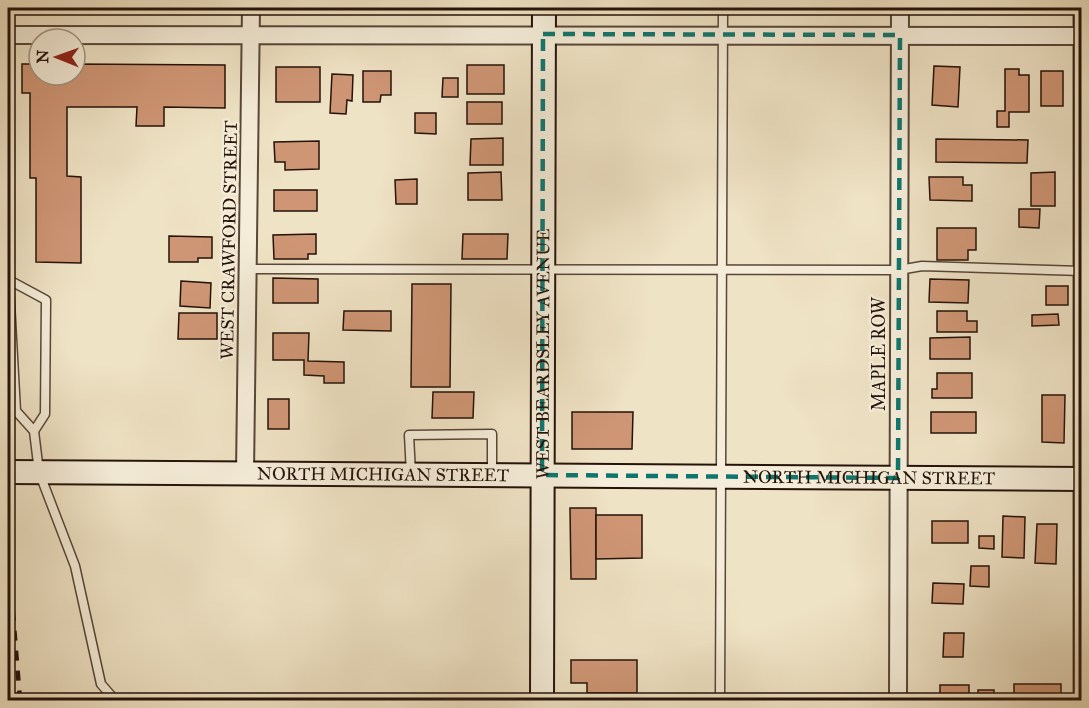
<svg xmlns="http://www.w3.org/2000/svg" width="1089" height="708" viewBox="0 0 1089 708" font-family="'IM FELL Great Primer',serif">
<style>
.building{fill:#cf9675;stroke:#251209;stroke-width:1.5}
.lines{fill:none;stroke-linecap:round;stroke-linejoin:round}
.lane-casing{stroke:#584638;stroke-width:11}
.street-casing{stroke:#584638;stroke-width:20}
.secondary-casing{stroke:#251209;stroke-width:26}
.lane{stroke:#f5edd9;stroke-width:8}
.street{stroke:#f5edd9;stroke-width:16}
.secondary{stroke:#f5edd9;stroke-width:22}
.rail{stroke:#251209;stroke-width:4.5;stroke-dasharray:10 10;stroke-linecap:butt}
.marked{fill:none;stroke:#0f766e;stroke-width:4.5;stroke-dasharray:12 8;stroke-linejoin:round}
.labels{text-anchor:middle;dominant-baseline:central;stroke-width:5;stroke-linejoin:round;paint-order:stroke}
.street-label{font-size:18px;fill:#251209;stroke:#f5edd9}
</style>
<rect width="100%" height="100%" fill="#efe3c5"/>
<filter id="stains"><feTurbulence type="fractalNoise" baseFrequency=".00333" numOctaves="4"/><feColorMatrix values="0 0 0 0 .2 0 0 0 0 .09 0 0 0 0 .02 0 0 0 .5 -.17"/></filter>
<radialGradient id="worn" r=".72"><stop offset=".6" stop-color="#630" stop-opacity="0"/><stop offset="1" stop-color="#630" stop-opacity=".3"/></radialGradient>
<!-- building -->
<g class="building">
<path d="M22 64H39V75H75V64L225 65V108L164 107V126H136L137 107H67V176L81 177V263L36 262V178H30V93H22Z"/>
<rect x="467" y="65" width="37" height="29"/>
<path d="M934 66 960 67 958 107 932 105Z"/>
<rect x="276" y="67" width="44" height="35"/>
<path d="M1005 69H1019V75H1029V112H1009V127H997V111H1005Z"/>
<path d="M363 71H391V95H381L380 102H363Z"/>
<rect x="1041" y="71" width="22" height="35"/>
<path d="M332 74 353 75 352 101 347 100 346 114 330 113Z"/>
<path d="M443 78H458V97H442Z"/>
<rect x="467" y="102" width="35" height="22"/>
<path d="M415 113H436V134L415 133Z"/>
<path d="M503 138V165H470L471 139Z"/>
<path d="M936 139 1028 140 1027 163 936 162Z"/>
<path d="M319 141V169L285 170V162H275L274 142Z"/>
<path d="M501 172 502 200H468V173Z"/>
<path d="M1055 172V206H1031V173Z"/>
<path d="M929 177H963V185H972V201L930 200Z"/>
<path d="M417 179V204H396L395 180Z"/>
<rect x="274" y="190" width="43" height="21"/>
<path d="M1019 209H1040L1039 228 1019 227Z"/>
<path d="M937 228H976V250H968V260H937Z"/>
<path d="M316 234V254H308V259H274L273 235Z"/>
<path d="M463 234H508L507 259H462Z"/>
<path d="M169 236 212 237V258H198V262H169Z"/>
<path d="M273 278 318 279V303H273Z"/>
<path d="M930 279 969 280 968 303 929 302Z"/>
<path d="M181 281 211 283 210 308 180 306Z"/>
<path d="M412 284H451L450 387H411Z"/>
<rect x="1046" y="286" width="22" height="19"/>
<path d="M344 311H391V331L343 330Z"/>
<path d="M937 311H967V321H977V332H937Z"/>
<path d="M179 313H217V339H178Z"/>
<path d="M1058 314 1059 325 1032 326V315Z"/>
<path d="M273 333H309L308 361 344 362V383H324V376L304 375V360H273Z"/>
<path d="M970 337V359H930V338Z"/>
<path d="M937 373H972V398H932V389H937Z"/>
<path d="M433 392H474L473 418H432Z"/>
<path d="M1042 395H1065L1064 443 1042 442Z"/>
<rect x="268" y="399" width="21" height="30"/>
<path d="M572 412H633L632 449H572Z"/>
<rect x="931" y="412" width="45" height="21"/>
<path d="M570 508H596V579H571Z"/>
<path d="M596 515H642V558L596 559Z"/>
<path d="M1003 516 1025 517 1024 558 1002 557Z"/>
<rect x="932" y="521" width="36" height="22"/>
<path d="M1037 524H1057L1056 564 1035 563Z"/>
<path d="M979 536H994V549L979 548Z"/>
<path d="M971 566H989V587L970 586Z"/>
<path d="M933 583 964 584 963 604 932 603Z"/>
<path d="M944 633H964L963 657H943Z"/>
<path d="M571 660H637V693H587V683H571Z"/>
<rect x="1014" y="684" width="47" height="16"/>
<rect x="940" y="685" width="29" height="15"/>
<rect x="978" y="690" width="16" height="10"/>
</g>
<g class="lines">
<defs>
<g id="lane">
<path d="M8 266 16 411 34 431 39 472 75 566 101 684 115 700"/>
<path d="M248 269 899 270 922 266 1082 271"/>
<path d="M9 280 46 300 45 414 34 431"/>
<path d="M411 474 409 435 492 434V473"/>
<path d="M720 700 723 8"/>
<path d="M1078 700V8"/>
</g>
<g id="street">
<path d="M14 35 1082 36"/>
<path d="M245 473 251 8"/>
<path d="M898 700 900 8"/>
</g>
<g id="secondary">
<path id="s1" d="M8 472 1082 479"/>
<path id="s2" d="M542 700 544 8"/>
</g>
</defs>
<!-- lane casing -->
<use href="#lane" class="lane-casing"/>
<!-- street casing -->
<use href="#street" class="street-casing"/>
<!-- secondary casing -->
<use href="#secondary" class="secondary-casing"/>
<!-- lane -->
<use href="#lane" class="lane"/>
<!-- street -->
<use href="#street" class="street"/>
<!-- secondary -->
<use href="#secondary" class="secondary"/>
<!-- rail -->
<path class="rail" d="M8 551 20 700"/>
</g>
<!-- marked area -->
<path class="marked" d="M543 34 900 35 898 478 542 475Z"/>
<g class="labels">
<!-- street labels -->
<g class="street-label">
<text transform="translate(229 240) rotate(-89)">WEST CRAWFORD STREET</text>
<text stroke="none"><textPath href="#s2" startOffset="346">WEST BEARDSLEY AVENUE</textPath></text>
<text transform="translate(879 354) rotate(-90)">MAPLE ROW</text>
<text stroke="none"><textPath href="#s1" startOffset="375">NORTH MICHIGAN STREET</textPath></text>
<text stroke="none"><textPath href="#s1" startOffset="861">NORTH MICHIGAN STREET</textPath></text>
</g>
</g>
<!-- margin -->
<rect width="1089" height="708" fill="none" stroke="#efe3c5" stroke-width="30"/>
<rect x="9" y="9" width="1071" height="690" fill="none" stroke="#251209" stroke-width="3"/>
<rect x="15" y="15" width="1059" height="678" fill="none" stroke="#251209" stroke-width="1.5"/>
<!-- north arrow -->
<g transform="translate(57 57) rotate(271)"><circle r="28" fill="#f5edd9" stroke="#a29586" stroke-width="1.5"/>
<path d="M0-4.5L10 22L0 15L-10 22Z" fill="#8f2418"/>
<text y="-9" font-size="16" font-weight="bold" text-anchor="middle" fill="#251209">N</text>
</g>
<rect width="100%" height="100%" filter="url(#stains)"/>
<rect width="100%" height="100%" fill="url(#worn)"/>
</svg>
